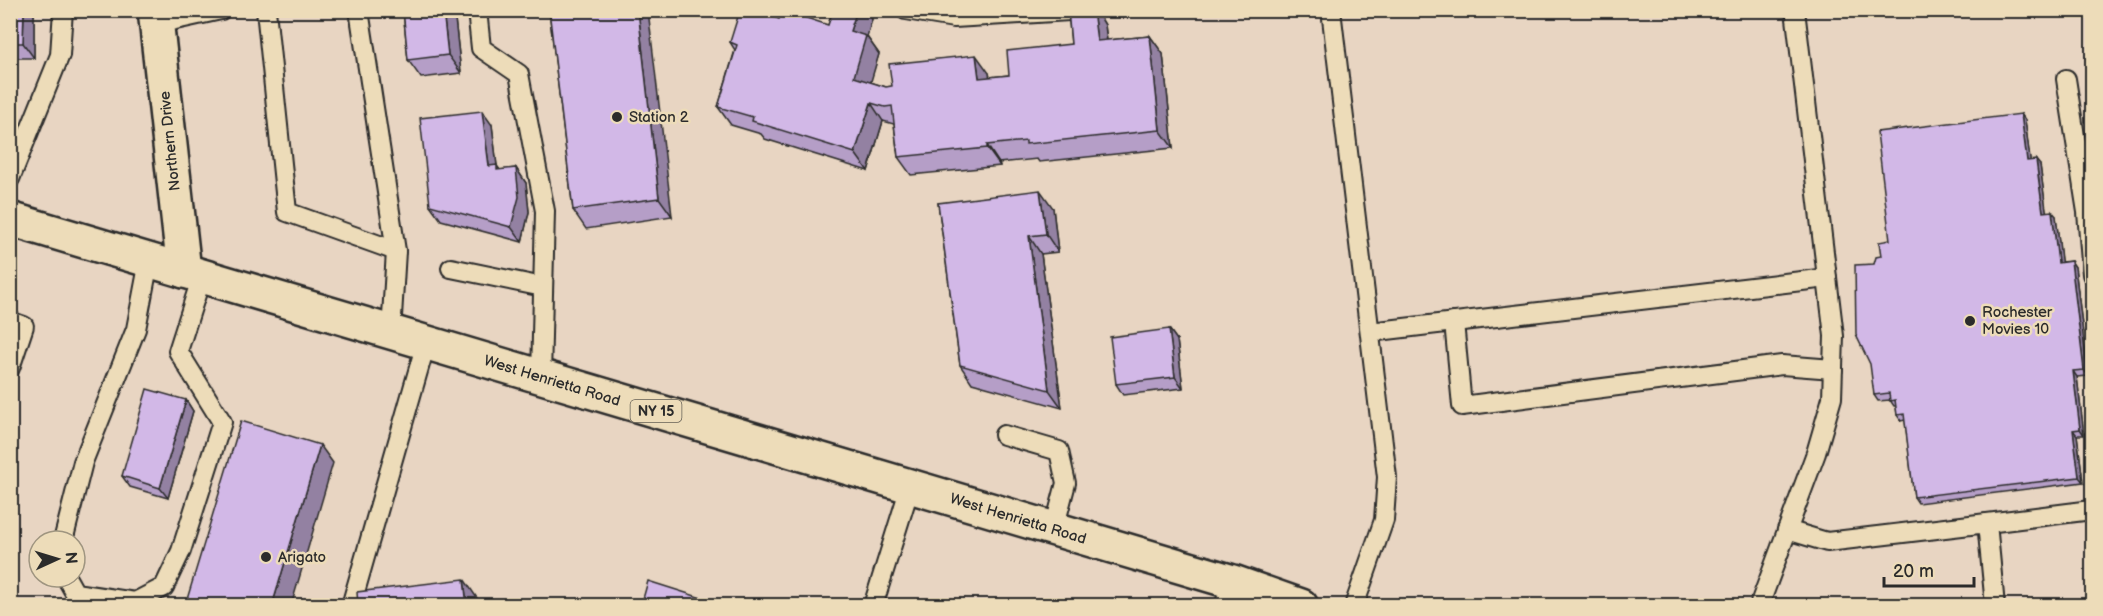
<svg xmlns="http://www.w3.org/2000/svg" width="2103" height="616" viewBox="0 0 2103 616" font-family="'Balsamiq Sans',sans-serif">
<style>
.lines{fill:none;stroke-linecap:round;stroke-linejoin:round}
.service-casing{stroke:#2b2b2b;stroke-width:22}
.minor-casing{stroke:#2b2b2b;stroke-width:38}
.primary-casing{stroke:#2b2b2b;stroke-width:38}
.service{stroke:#eddcb9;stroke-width:18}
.minor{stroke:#eddcb9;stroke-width:33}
.primary{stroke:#eddcb9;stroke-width:33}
.wall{fill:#b59ec7;stroke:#2b2b2b;stroke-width:1.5}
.shaded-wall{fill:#9381a2;stroke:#2b2b2b;stroke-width:1.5}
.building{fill:#d2b8e7;stroke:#2b2b2b;stroke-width:1.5}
.poi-dot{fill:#2b2b2b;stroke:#eddcb9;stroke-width:2}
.labels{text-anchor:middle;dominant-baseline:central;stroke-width:5;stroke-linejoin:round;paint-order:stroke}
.shield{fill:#eddcb9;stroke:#656056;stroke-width:1.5}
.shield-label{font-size:14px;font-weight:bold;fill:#2b2b2b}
.poi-label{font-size:15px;fill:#2b2b2b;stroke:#eddcb9;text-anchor:start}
.street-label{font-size:15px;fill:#2b2b2b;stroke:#eddcb9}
</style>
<rect width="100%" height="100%" fill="#e8d5c2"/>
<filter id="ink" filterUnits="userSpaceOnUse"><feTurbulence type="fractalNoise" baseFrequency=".0167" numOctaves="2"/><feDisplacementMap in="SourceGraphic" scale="12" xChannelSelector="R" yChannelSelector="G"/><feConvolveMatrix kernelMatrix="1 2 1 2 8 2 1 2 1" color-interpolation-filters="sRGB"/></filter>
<g filter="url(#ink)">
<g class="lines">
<defs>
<g id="service">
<path d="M266 10 287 212 396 251"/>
<path d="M359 10 396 251 391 333"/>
<path d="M477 10 481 48 519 74 545 211 541 377"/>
<path d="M906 10 954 18 1086 10"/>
<path d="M1331 10 1387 477 1384 520 1354 606"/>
<path d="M157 24 221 10"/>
<path d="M2066 79 2087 212 2092 274"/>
<path d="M10 179 60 55 63 10"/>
<path d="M451 268 543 287"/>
<path d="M10 321 24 326 10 368"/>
<path d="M1454 322 1462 406 1782 365 1833 369"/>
<path d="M1370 332 1827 278"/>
<path d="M1004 435 1059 451 1066 483 1054 529"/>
<path d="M1987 523 2092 510"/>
<path d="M1787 530 1827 542 1987 523 1995 606"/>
<path d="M63 541 83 462 136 329 149 261"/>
<path d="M66 577 75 593 135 602 164 587 181 551 222 422 178 351 202 276"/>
<path d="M351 606 426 343"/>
<path d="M873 606 910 487"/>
<path d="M1224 606 1233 582"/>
<path d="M1759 606 1816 453 1832 398 1834 336 1795 10"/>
</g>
<path id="minor" d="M155 10 184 271"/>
<path id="primary" d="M10 219 1233 582 1301 606"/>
</defs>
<!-- service casing -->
<use href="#service" class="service-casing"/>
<!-- minor casing -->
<use href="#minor" class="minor-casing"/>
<!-- primary casing -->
<use href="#primary" class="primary-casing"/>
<!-- service -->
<use href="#service" class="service"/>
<!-- minor -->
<use href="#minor" class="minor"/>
<!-- primary -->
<use href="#primary" class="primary"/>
</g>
<!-- wall -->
<g class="wall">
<rect x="10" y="10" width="24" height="48"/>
<path d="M403 10H454L461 73 421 78 408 60Z"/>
<path d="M549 10 672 216 586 229 573 210Z"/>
<path d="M833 10H866L872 19 867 37 879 54 870 82 886 87 989 73 990 77 1009 75 1071 44 1068 10H1096L1105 25 1107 40 1150 36 1163 54 1173 148 1039 162 1037 159 999 163 1000 166 911 175 898 157 894 124 883 121 868 171 765 139 761 134 731 125 718 107 735 50 730 42 779 19 828 25Z"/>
<path d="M2021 114 2025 120 2030 161 2040 165 2046 211 2056 216 2061 262 2071 261 2075 267 2088 376 2077 377 2084 435H2077L2083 482 1918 503 1914 497 1905 420 1901 421 1897 415 1896 406H1894L1890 400 1878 401 1874 395V264L1881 256Z"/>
<path d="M492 125 497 166 500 170 516 168 526 183 529 212 522 242 441 220 430 205Z"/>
<path d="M938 203 1053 208 1058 252 1041 254 1062 408 972 383 960 365Z"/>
<path d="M1169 329 1177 340 1183 388 1123 395 1116 384Z"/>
<path d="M186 400 193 411 168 498 130 487 122 476Z"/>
</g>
<!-- shaded-wall -->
<g class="shaded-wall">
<path d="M24 10H34V58L23 43Z"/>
<path d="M443 10H454L461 73 448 55Z"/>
<path d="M638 10H648L672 216 659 198Z"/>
<path d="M857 10H866L872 19 867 37 879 54 867 95 854 77 850 31Z"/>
<path d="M1093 10H1096L1105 25 1109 60 1097 41Z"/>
<path d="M1150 36 1163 54 1173 148 1160 130Z"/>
<path d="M976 55 989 73 992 96 979 78Z"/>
<path d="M871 103 883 121 868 171 855 153Z"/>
<path d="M482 111 492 125 497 166 507 180 489 166Z"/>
<path d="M2021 114 2025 120 2031 167 2027 161Z"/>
<path d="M987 145 999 163 1000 166 987 148Z"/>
<path d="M2036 160 2040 165 2047 217 2043 212Z"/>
<path d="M516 168 526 183 529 212 522 242 511 227Z"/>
<path d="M1040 190 1053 208 1058 252 1046 234Z"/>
<path d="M2052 211 2056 216 2062 268 2058 263Z"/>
<path d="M1029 236 1041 254 1062 408 1049 390Z"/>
<path d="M2071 261 2075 267 2088 376 2084 370Z"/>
<path d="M1169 329 1177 340 1183 388 1175 377Z"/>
<path d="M2073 371 2077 377 2084 435 2080 429Z"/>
<path d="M186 400 193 411 168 498 160 488Z"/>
<path d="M2073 430 2077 435 2083 482 2079 477Z"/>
<path d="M320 445 333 463 291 606H272Z"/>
<path d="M464 579 477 598 478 606H467Z"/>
</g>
<!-- building -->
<g class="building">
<path d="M10 10H24L23 43H10Z"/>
<path d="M403 10H443L448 55 408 60Z"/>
<path d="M549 10H638L659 198 573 210Z"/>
<path d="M740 10H753L779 19 782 10 828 25 833 10H857L850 31 866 36 854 77 886 87 892 86 889 64 976 55 979 78 1009 75 1007 51 1071 44 1068 10H1093L1097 41 1150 36 1160 130 1026 144V141L987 145V148L898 157 892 106 885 107 871 103 855 153 752 121 753 117 718 107 737 45 730 42Z"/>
<path d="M482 111 489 166 497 165V170L516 168 519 197 511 227 430 205 420 118Z"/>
<path d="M2021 114 2027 161 2036 160 2043 212 2052 211 2058 263 2071 261 2084 370 2073 371 2080 429 2073 430 2079 477 1914 497 1904 414 1897 415 1895 400 1890 401 1889 393 1874 395 1870 364 1856 335 1855 265 1874 264 1876 257 1881 256 1879 242 1890 240 1877 132Z"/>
<path d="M1040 190 1046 234 1029 236 1049 390 960 365 938 203Z"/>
<path d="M1169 329 1175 377 1116 384 1110 337Z"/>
<path d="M147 389 186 400 160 488 122 476Z"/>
<path d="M241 421 320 445 272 606H185Z"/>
<path d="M464 579 467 606H358L357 592Z"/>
<path d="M648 581 727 606H641Z"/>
<path d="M2087 601 2088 606 2052 605Z"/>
</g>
</g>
<!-- markers -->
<g class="poi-dot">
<circle cx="617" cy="117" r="6"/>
<circle cx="1970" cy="321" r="6"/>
<circle cx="266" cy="557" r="6"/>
</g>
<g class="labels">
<!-- shield labels -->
<rect class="shield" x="630.5" y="400" width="51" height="22" rx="4.5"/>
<g class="shield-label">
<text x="656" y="411">NY 15</text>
</g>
<!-- poi labels -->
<g class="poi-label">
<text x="629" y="117">Station 2</text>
<text x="1982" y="312">Rochester<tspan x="1982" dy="17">Movies 10</tspan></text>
<text x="278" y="557">Arigato</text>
</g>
<!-- street labels -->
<g class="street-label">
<text transform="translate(170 141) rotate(-96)">Northern Drive</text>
<text transform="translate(552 381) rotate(17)">West Henrietta Road</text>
<text transform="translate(1018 519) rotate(17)">West Henrietta Road</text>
</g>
</g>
<!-- margin -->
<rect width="2103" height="616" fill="none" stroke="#eddcb9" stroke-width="36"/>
<rect x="18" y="18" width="2067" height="580" fill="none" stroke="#2b2b2b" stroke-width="2" filter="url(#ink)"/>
<!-- north arrow -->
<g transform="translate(57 559) rotate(86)"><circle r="28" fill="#eddcb9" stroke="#9f9580" stroke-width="1.5"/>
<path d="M0-4.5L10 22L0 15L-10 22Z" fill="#2b2b2b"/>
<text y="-9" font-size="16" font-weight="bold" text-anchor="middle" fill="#2b2b2b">N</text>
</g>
<!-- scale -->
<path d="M1884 577v9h90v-9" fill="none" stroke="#2b2b2b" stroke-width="3"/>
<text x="1893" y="577" font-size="18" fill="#2b2b2b" stroke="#eddcb9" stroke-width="4.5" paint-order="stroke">20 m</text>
</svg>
